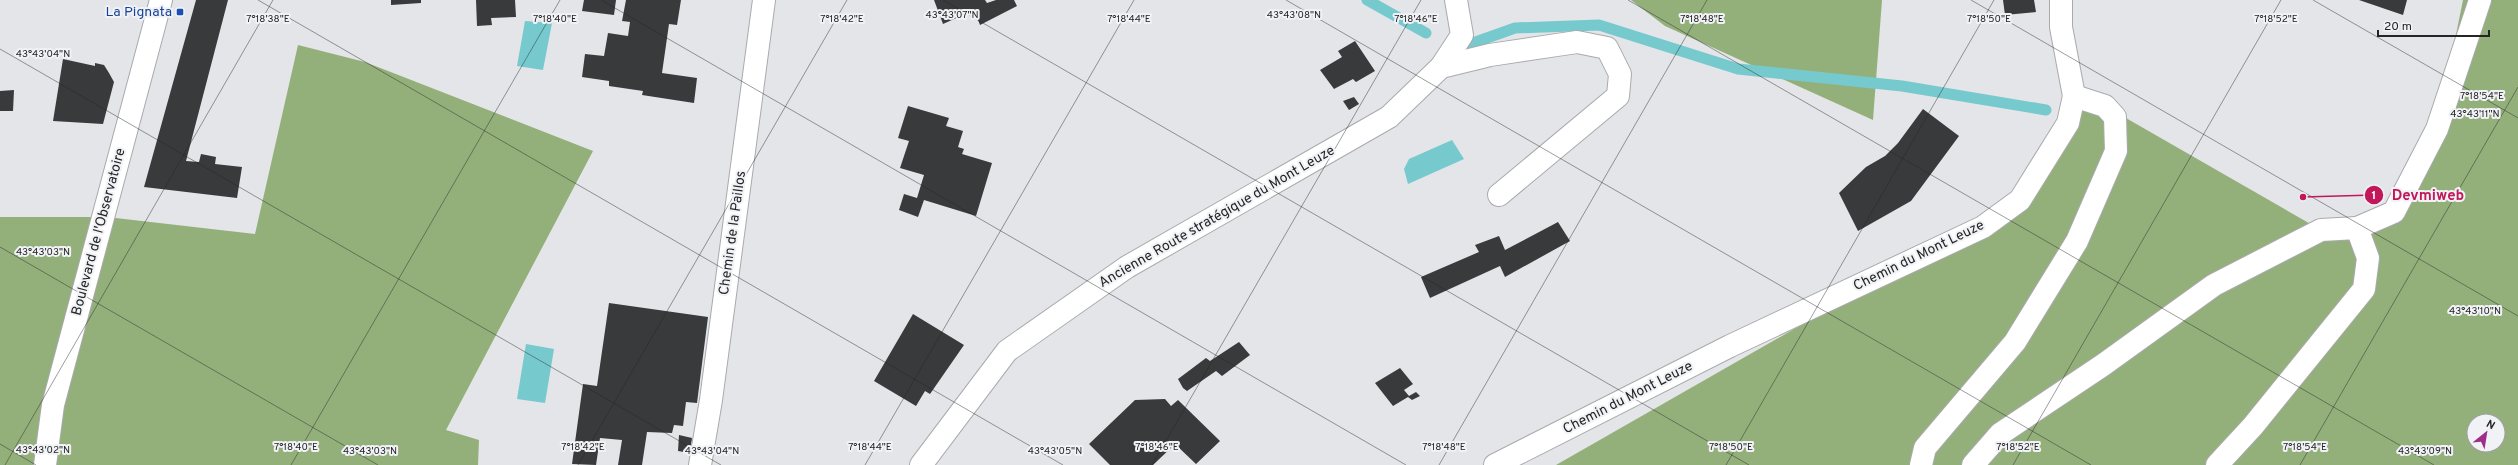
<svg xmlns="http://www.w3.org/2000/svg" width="2518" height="465" viewBox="0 0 2518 465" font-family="Overpass,sans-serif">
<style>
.forest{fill:#93b07a;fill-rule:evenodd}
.water{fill:#76cace}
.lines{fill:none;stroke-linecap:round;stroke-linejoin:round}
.stream{stroke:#76cace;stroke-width:11}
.building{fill:#393a3c}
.minor-casing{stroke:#a9aaad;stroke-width:24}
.major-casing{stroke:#a9aaad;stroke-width:24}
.minor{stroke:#fff;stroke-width:22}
.major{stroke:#fff;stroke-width:22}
.ticks{fill:none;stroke:#252527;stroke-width:1;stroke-opacity:0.45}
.transit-dot{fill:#1a4fb4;stroke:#f1f2f6;stroke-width:1.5}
.labels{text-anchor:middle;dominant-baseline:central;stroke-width:4;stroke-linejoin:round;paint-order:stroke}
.transit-label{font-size:14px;fill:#164399;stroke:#f1f2f6;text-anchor:end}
.street-label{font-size:14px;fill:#252527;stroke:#f1f2f6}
.ticks-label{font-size:10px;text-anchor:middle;fill:#252527;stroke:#f1f2f6;stroke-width:4;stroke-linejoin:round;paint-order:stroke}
.leader{fill:none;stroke:#c2185b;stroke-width:1.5}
.callout-dot{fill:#c2185b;stroke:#f1f2f6;stroke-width:1.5}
.mark-label{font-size:12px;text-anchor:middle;font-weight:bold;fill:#fff}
.callout-label{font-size:15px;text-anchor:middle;font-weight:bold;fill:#c2185b;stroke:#f1f2f6;stroke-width:4;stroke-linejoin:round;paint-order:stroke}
</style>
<rect width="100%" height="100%" fill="#e4e5e8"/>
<!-- forest -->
<g class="forest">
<path d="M1631 0H1882L1873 120 1665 26Z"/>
<path d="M2463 0H2518V465H1556L2020 200 2074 96 2105 106 2321 230 2394 212 2437 129ZM2474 421H2498V445H2474Z"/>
<path d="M298 45 365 62 593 151 446 430 479 440 478 465H0V217H107L255 234Z"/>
</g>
<!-- water -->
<g class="water">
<path d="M525 21 552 23 543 70 517 66Z"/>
<path d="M1452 140 1464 159 1408 184 1404 169 1409 159Z"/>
<path d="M526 344 554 349 545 403 517 399Z"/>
</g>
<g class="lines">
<!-- stream -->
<g class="stream">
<path d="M1367 0 1426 33"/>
<path d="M1470 44 1515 28 1599 25 1738 69 1902 86 2046 110"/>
</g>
</g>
<!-- building -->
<g class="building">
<path d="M196 0H228L186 161 199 162 201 154 216 157 215 164 242 167 237 198 144 187Z"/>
<path d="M391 0H421V3L391 5Z"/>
<path d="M476 0H515L516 17 491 18 492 25 477 26Z"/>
<path d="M584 0H616L614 15 582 11Z"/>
<path d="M626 0H681L677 25 669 24 662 73 697 78 694 103 642 95 643 91 609 86V81L582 77 585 54 604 56 608 33 628 36 630 22 622 21Z"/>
<path d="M934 0H985L987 3 996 0H1014L1017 6 980 25 974 10 943 24Z"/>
<path d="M2003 0H2034L2036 12 2005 15Z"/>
<path d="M2359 0H2407L2403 15Z"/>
<path d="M1355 41 1375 71 1356 82 1353 79 1334 89 1320 70 1342 57 1338 51Z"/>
<path d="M63 59 95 66V63L104 65 109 73 114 82 103 124 53 121Z"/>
<path d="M14 90 13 111H0V91Z"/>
<path d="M1354 97 1359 104 1349 110 1343 101Z"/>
<path d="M908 106 949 118 946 126 963 131 958 147 964 149 962 154 992 163 976 216 924 200 918 217 899 210 904 194 917 198 924 175 900 168 909 141 898 138Z"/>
<path d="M1923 109 1959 136 1911 201 1858 231 1839 193 1866 167 1885 156 1898 143Z"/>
<path d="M1558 222 1570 241 1505 277 1500 266 1430 298 1421 277 1479 252 1475 245 1499 236 1505 250Z"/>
<path d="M609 303 708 317 697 403 686 402 683 426 674 425 672 433 647 432 642 465H618L622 440 600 438 596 465 572 464 583 384 597 386Z"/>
<path d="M913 314 964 345 930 394 925 391 916 406 874 381Z"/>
<path d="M1239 342 1250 355 1222 376 1216 371 1187 391 1183 388 1178 379 1206 358 1210 361Z"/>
<path d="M1400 368 1413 384 1404 390 1409 396 1416 392 1420 396 1412 400 1408 397 1393 406 1375 383Z"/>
<path d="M1165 399 1171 406 1178 400 1220 441 1196 464 1175 444 1153 465H1110L1089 444 1135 400Z"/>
<path d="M679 435 692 438 690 453 678 451Z"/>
</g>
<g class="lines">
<defs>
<g id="minor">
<path d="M2061 0V27L2074 96"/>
<path d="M1441 67 1490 55 1577 42 1607 48 1620 74 1618 96 1499 195"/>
<path d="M700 465 711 400 764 0"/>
<path d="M921 465 1007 351 1127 267 1389 117 1441 67 1462 35 1456 0"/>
<path d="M1495 465 1730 346 1983 227 2020 200 2068 123 2074 96 2105 106 2115 117 2116 151 2077 241 2015 342 1925 448 1921 465"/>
<path d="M1973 465 2000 434 2103 365 2214 285 2321 230 2357 228 2394 212 2437 129 2480 0"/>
<path d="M2217 465 2253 426 2364 289 2368 258 2357 228"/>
</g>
<path id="major" d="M45 465 53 405 161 0"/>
</defs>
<!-- minor casing -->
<use href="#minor" class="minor-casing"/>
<!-- major casing -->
<use href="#major" class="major-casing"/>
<!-- minor -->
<use href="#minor" class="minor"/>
<!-- major -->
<use href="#major" class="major"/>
</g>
<!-- ticks -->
<path class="ticks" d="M258 0 1063 465M601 0 1406 465M943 0 1749 465M1286 0 2091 465M1628 0 2434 465M1971 0 2518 316M2313 0 2518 118M0 49 721 465M0 247 378 465M0 444 36 465M5 465 273 0M291 465 560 0M578 465 847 0M865 465 1134 0M1152 465 1421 0M1439 465 1707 0M1726 465 1994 0M2013 465 2281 0M2300 465 2518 87"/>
<!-- markers -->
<rect class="transit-dot" x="176" y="8" width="8" height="8" rx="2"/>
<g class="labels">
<!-- transit labels -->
<g class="transit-label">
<text x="172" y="12">La Pignata</text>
</g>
<!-- street labels -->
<g class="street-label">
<text transform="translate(1217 217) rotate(-30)">Ancienne Route stratégique du Mont Leuze</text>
<text transform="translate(99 232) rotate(-75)">Boulevard de l'Observatoire</text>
<text transform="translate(733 233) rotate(-82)">Chemin de la Paillos</text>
<text transform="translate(1919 256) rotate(-26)">Chemin du Mont Leuze</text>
<text transform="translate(1628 398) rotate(-27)">Chemin du Mont Leuze</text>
</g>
</g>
<g class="ticks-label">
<text x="952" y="18">43°43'07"N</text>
<text x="1294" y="18">43°43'08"N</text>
<text x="268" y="22">7°18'38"E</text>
<text x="555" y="22">7°18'40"E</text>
<text x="842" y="22">7°18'42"E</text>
<text x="1129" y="22">7°18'44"E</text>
<text x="1416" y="22">7°18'46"E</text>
<text x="1702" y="22">7°18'48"E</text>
<text x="1989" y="22">7°18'50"E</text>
<text x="2276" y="22">7°18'52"E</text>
<text x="43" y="57">43°43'04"N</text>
<text x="2482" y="99">7°18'54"E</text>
<text x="2475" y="117">43°43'11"N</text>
<text x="43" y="255">43°43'03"N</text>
<text x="2475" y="314">43°43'10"N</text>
<text x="296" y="450">7°18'40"E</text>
<text x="583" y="450">7°18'42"E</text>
<text x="870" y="450">7°18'44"E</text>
<text x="1157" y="450">7°18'46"E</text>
<text x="1444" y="450">7°18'48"E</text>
<text x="1731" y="450">7°18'50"E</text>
<text x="2018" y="450">7°18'52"E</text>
<text x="2305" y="450">7°18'54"E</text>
<text x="43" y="453">43°43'02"N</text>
<text x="370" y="454">43°43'03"N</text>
<text x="712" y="454">43°43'04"N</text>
<text x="1055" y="454">43°43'05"N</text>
<text x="2425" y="454">43°43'09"N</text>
</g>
<!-- callouts -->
<path class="leader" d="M2303 197L2374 195"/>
<g class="callout-dot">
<circle cx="2303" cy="197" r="4"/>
<circle cx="2374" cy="195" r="10"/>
</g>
<g class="mark-label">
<text x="2374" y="199">1</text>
</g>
<g class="callout-label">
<text x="2428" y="200">Devmiweb</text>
</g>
<!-- north arrow -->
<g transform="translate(2486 433) rotate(30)"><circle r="19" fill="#f1f2f6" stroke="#9fa0a3"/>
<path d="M0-3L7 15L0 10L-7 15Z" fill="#9e2e8b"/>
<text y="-6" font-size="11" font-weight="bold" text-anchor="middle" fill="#252527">N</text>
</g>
<!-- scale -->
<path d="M2378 30v6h111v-6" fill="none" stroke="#252527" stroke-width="2"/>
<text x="2384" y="30" font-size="12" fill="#252527" stroke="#f1f2f6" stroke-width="3" paint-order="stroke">20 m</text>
</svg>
